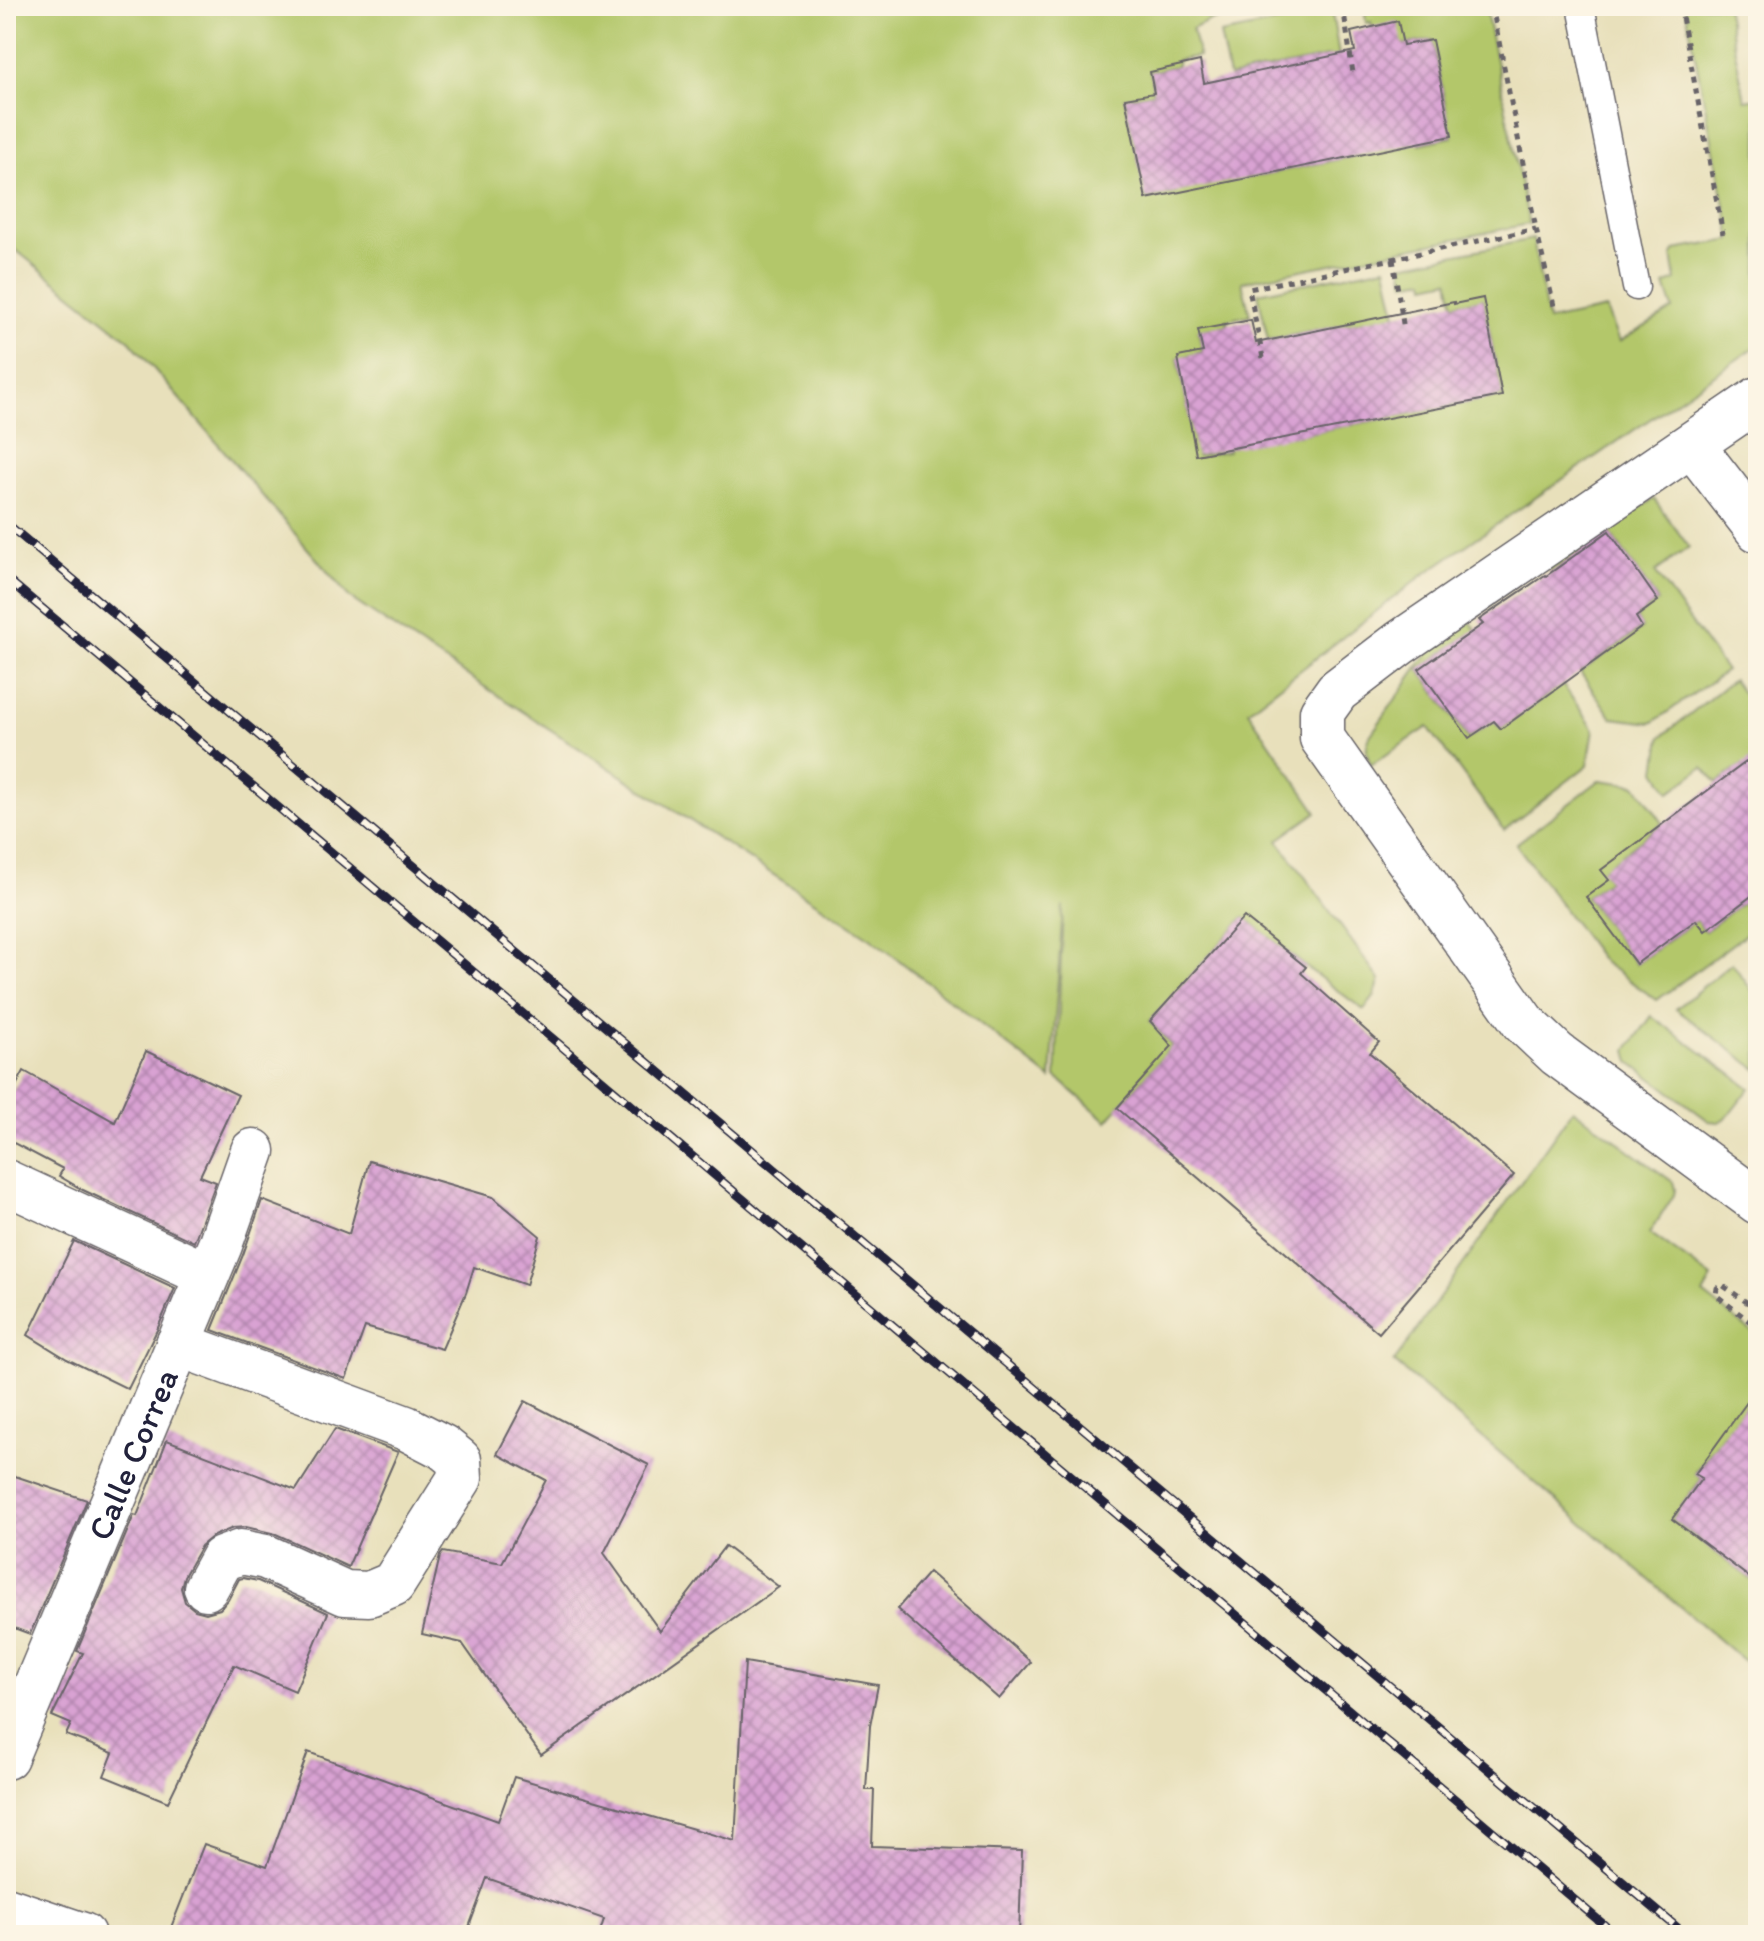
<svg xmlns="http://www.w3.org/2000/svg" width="1764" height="1941" viewBox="0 0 1764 1941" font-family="Itim,sans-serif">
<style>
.green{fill:#b3c76b;stroke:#6a7453;stroke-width:2}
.building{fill:url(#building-cross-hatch)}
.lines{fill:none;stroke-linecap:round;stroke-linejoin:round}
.service-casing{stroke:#676468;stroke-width:29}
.minor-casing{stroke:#676468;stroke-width:47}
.path{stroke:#676468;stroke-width:5;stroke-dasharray:6 6;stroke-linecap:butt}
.service{stroke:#fff;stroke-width:26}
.minor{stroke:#fff;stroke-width:44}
.rail-casing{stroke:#22223b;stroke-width:9}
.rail{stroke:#fcf5e5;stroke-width:6;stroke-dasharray:18;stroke-linecap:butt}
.labels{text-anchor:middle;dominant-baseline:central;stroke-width:7;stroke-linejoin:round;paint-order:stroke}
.street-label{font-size:34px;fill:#22223b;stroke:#fcf5e5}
</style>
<defs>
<pattern id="building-cross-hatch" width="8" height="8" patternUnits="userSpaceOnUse" patternTransform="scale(2)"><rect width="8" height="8" fill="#d9a2d3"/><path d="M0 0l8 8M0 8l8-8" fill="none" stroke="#b084ac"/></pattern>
</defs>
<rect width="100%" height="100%" fill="#fcf5e5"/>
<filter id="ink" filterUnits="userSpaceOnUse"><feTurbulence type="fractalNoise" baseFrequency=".0125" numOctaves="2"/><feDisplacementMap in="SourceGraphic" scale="16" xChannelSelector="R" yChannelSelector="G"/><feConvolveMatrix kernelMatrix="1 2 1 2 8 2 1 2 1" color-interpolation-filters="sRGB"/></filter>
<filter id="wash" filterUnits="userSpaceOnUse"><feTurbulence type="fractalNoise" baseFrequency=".006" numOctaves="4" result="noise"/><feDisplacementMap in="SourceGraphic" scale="32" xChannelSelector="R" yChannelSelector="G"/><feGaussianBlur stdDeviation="1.8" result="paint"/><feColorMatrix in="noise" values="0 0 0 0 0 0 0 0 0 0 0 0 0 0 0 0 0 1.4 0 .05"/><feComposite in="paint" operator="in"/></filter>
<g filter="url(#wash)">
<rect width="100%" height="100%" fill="#e8e0bb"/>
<!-- green -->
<g class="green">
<path d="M6 6H1276L1208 21 1192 29 1199 56 1177 60V66L1150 72 1154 93 1125 98 1147 199 1176 193 1174 182 1247 178 1350 157 1418 135 1420 144 1452 137 1432 40 1403 45 1372 27 1371 22 1366 23 1364 6H1485L1529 224 1242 282 1250 315 1227 320 1228 325 1198 331 1203 352 1178 358 1197 456 1228 451 1227 440 1298 435 1502 396 1483 299 1454 304 1449 280 1426 285 1425 279 1405 283 1402 265 1533 239 1548 321 1606 309 1619 342 1673 309 1665 285 1676 280 1672 255 1675 250 1732 240 1685 6H1726L1745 100 1758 98V345L1423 575 1248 711 1317 812 1278 840 1380 980 1374 997 1364 1010 1306 967 1244 917 1150 1021 1172 1046 1107 1121 1056 1077 1063 906 1051 1079 872 939 399 631 350 598 130 341 6 242Z"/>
<path d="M1332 12 1342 75 1331 56 1229 77 1220 34Z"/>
<path d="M1386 267 1396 315 1268 340 1258 293Z"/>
<path d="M1654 499 1689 547 1655 572 1726 671 1652 723 1612 718 1580 672 1642 628 1636 617 1658 601 1609 531 1552 572 1548 565 1602 528 1612 525Z"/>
<path d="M1470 621 1476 630 1419 669 1468 738 1494 721 1501 729 1562 684 1594 729 1588 765 1504 830 1428 727 1371 765C1366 754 1365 747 1370 736L1429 651Z"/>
<path d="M1733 680 1758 715V770L1742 765 1717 783 1703 767 1670 792 1656 771 1661 737Z"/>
<path d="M1600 780 1636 785 1663 823 1602 870 1609 880 1586 897 1636 964 1696 920 1705 931 1758 891V925L1657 1000 1603 962 1516 844Z"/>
<path d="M1732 963 1758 999V1070L1676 1009Z"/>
<path d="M1652 1016 1750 1088 1725 1120 1719 1122 1709 1121 1630 1062 1627 1050Z"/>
<path d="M1573 1109 1673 1182 1675 1189 1674 1195 1650 1233 1712 1278 1703 1294 1758 1337V1403L1736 1418 1695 1473 1702 1478 1672 1519 1755 1582 1758 1578V1673L1394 1362Z"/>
</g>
<g id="blocks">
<!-- building -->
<g class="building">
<path d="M1398 21 1403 45 1432 40 1452 136 1146 199 1125 98 1154 93 1150 72 1200 61 1204 83 1355 51 1351 32Z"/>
<path d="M1483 298 1502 396 1196 455 1178 357 1203 352 1198 330 1251 320 1256 343 1454 302V304Z"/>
<path d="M1609 531 1658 601 1636 617 1642 627 1501 729 1494 721 1469 738 1419 669 1483 624 1479 620 1545 575 1546 576Z"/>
<path d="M1758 753V891L1705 931 1696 920 1636 964 1586 897 1609 880 1601 870Z"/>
<path d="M1244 917 1306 967 1301 973 1379 1042 1370 1053 1514 1175 1379 1333 1117 1108 1172 1046 1150 1021Z"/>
<path d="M146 1051 238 1095 200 1176 216 1182 194 1242 83 1190 59 1176 63 1169 6 1139V1104L24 1071 115 1122Z"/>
<path d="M369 1161 493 1197 540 1236 526 1285 474 1267 466 1293 442 1349 365 1327 346 1379 212 1330 243 1255 262 1200 349 1234Z"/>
<path d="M74 1241 175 1288 157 1330 128 1389 67 1359 28 1335Z"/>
<path d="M1758 1387V1584L1672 1519 1702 1478 1695 1474Z"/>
<path d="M525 1401 649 1465 604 1553 660 1631 725 1546 779 1587 541 1755 462 1643 422 1634 440 1556 443 1552 502 1563 546 1480 497 1454Z"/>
<path d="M335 1429 398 1452 348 1567 276 1534 246 1527 233 1528 213 1536 201 1546 184 1576 181 1588 185 1602 195 1610 206 1613 220 1609 228 1600 239 1579 243 1578 258 1581 328 1613 295 1691 234 1665 168 1802 104 1776 113 1753 66 1735 71 1724 52 1716 83 1653 77 1651 134 1515 137 1516 167 1440 296 1490Z"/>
<path d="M6 1473 87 1500 30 1634 6 1625Z"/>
<path d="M929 1572 1031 1662 999 1699 897 1609Z"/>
<path d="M745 1662 878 1685 870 1726 866 1790H874L872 1846 1022 1851 1019 1935H599L604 1919 487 1878 466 1935H168L204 1844 267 1866 308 1752 498 1821 514 1777 735 1841Z"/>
</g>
</g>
</g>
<g filter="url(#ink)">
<use href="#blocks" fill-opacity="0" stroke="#676468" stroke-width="2"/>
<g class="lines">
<defs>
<path id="service" d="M1581 6 1636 287"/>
<g id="minor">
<path d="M1758 399 1400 643 1337 691 1322 712V738L1523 1022 1557 1054 1758 1202"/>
<path d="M1692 445 1758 530"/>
<path d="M6 1182 207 1275"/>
<path d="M178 1344 406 1428 443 1447 459 1460 460 1478 393 1584 369 1594 345 1593 266 1557 241 1552 222 1559 206 1588"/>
<path id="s1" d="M6 1757 220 1245 253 1151"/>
<path d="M6 1909 83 1935"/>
</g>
</defs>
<!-- service casing -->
<use href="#service" class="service-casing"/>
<!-- minor casing -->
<use href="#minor" class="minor-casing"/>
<!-- path -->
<g class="path">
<path d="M1343 6 1353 73"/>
<path d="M1492 6 1536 229 1555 310"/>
<path d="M1680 6 1723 234"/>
<path d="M1393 259 1404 330"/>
<path d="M1263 358 1249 289 1536 229"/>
<path d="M1758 1310 1722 1285 1717 1288 1716 1295 1758 1328"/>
</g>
<!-- service -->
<use href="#service" class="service"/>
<!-- minor -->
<use href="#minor" class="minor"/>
<defs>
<g id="rail">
<path d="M6 523 1686 1935"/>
<path d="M6 578 1616 1935"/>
</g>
</defs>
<!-- rail casing -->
<use href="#rail" class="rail-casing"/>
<!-- rail -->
<use href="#rail" class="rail"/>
</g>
</g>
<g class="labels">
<!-- street labels -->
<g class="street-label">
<text stroke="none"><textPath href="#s1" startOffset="328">Calle Correa</textPath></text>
</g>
</g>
<!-- margin -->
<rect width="1764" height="1941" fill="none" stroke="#fcf5e5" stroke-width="32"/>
</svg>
